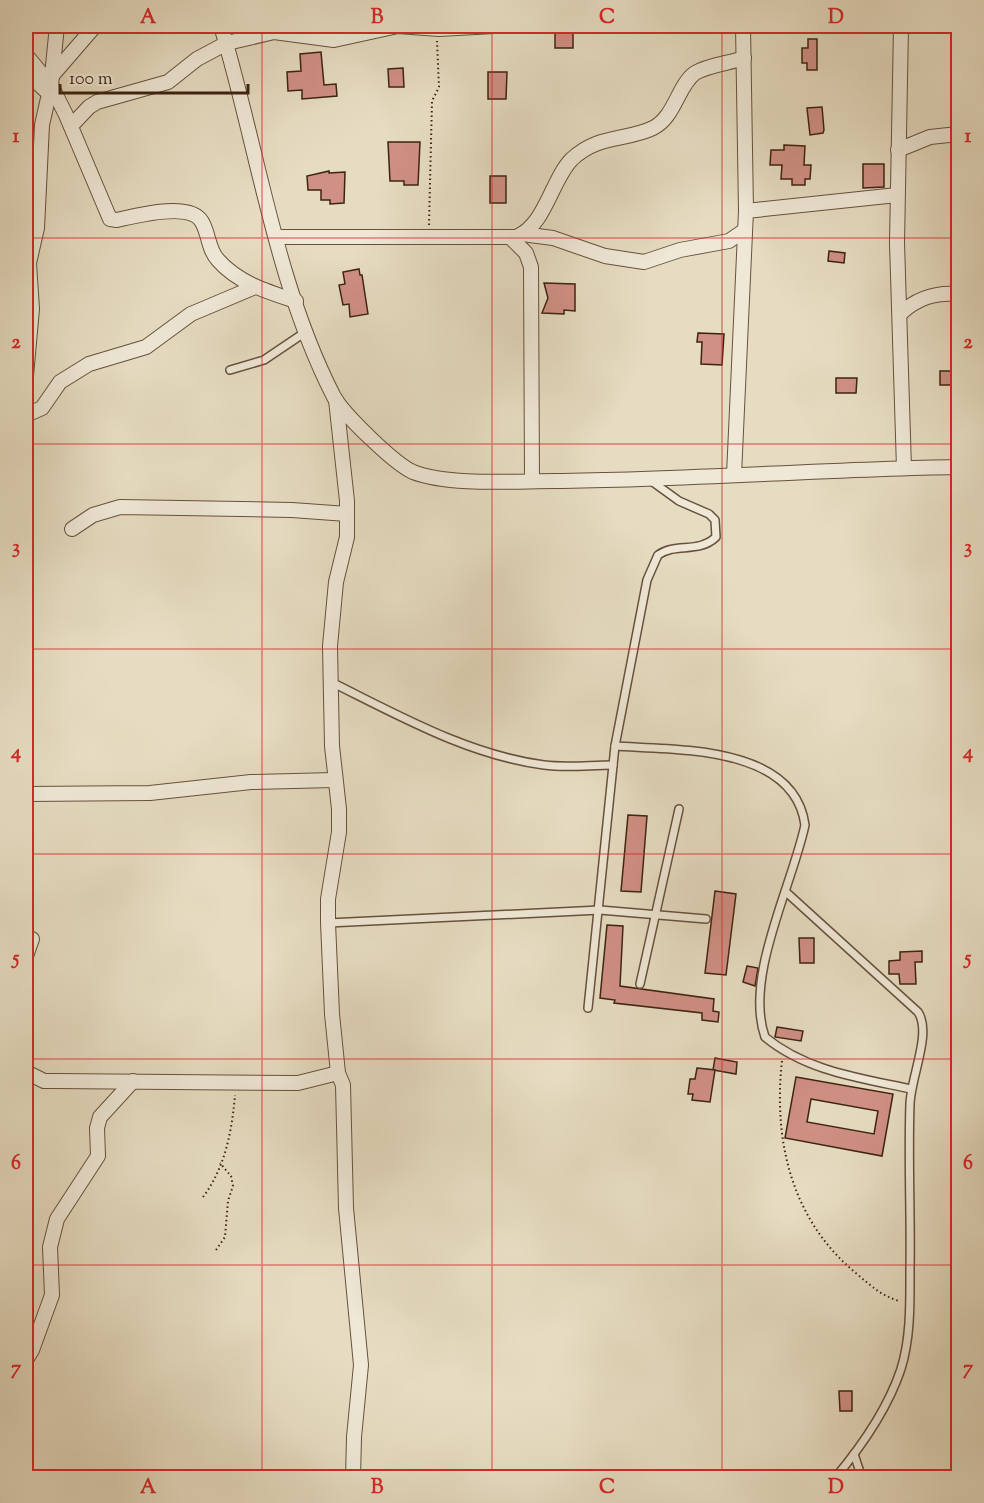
<svg xmlns="http://www.w3.org/2000/svg" width="984" height="1503" viewBox="0 0 984 1503" font-family="'Sorts Mill Goudy',serif">
<style>
.building{fill:#d09085;stroke:#3d2311;stroke-width:1.5;fill-rule:evenodd}
.lines{fill:none;stroke-linecap:round;stroke-linejoin:round}
.lane-casing{stroke:#67513d;stroke-width:10}
.street-casing{stroke:#67513d;stroke-width:16}
.path{stroke:#3d2311;stroke-width:2;stroke-dasharray:1.5 3;stroke-linecap:butt}
.lane{stroke:#efe8d7;stroke-width:7}
.street{stroke:#efe8d7;stroke-width:14}
.grid{fill:none;stroke:#d62828;stroke-width:1.5;stroke-opacity:0.55}
.neatline{fill:none;stroke:#d62828;stroke-width:2}
.grid-label{font-size:20px;text-anchor:middle;font-weight:bold;fill:#d62828}
</style>
<rect width="100%" height="100%" fill="#e6dcc1"/>
<filter id="stains"><feTurbulence type="fractalNoise" baseFrequency=".00333" numOctaves="4"/><feColorMatrix values="0 0 0 0 .2 0 0 0 0 .09 0 0 0 0 .02 0 0 0 .5 -.17"/></filter>
<radialGradient id="worn" r=".72"><stop offset=".6" stop-color="#630" stop-opacity="0"/><stop offset="1" stop-color="#630" stop-opacity=".3"/></radialGradient>
<!-- building -->
<g class="building">
<rect x="555" y="26" width="18" height="22"/>
<path d="M808 39H817V70H807V63H802V48H808Z"/>
<path d="M321 52 324 85 336 84 337 96 302 99V90L288 91 287 72 301 71 300 54Z"/>
<path d="M403 68 404 87H389L388 69Z"/>
<path d="M488 72H507L506 99H488Z"/>
<path d="M822 107 824 130 823 133 810 135 807 108Z"/>
<path d="M388 142H420L418 185H404V181H390Z"/>
<path d="M784 145 805 146 804 165H811L810 179H805V185H792V179H781L782 165H770L771 150H784Z"/>
<path d="M863 164H884V187L863 188Z"/>
<path d="M329 171V173L345 172 344 203 330 204V200H321V190H308L307 176Z"/>
<rect x="490" y="176" width="16" height="27"/>
<path d="M829 251 845 253 844 263 828 261Z"/>
<path d="M359 269 360 275H362L368 314 350 317 349 304 343 305 339 285 345 284 343 272Z"/>
<path d="M544 283 575 284V311L564 310V314L542 313 548 298Z"/>
<path d="M698 333 724 334 722 365 701 364 702 342H697Z"/>
<rect x="940" y="371" width="18" height="14"/>
<path d="M836 378H857L856 393H836Z"/>
<path d="M628 815 647 816 641 892 621 891Z"/>
<path d="M715 891 736 894 726 975 705 973Z"/>
<path d="M607 925 623 926 620 986 714 999 713 1011 719 1012 718 1022 702 1020V1013L614 1003 615 1000 600 998Z"/>
<path d="M799 938H814V963H800Z"/>
<path d="M922 951V962H915L916 984H900L899 974H889V961L900 960V952Z"/>
<path d="M747 966 758 968 755 986 743 982Z"/>
<path d="M777 1027 803 1031 801 1041 775 1037Z"/>
<path d="M715 1058 737 1062 736 1074 713 1070Z"/>
<path d="M697 1068 715 1070 710 1102 692 1100 693 1094H688L690 1079H695Z"/>
<path d="M796 1077 893 1094 882 1156 785 1138ZM811 1099 878 1111 874 1134 807 1122Z"/>
<path d="M839 1391H852V1411H840Z"/>
</g>
<g class="lines">
<defs>
<g id="lane">
<path d="M230 370 264 360 307 331"/>
<path d="M331 682C398 715 468 755 544 765 566 768 590 765 613 765"/>
<path d="M615 746C676 750 794 745 805 825 792 886 744 977 765 1037 806 1071 860 1078 911 1089"/>
<path d="M786 892 918 1012C932 1033 911 1076 910 1104 908 1159 911 1214 910 1269 910 1301 911 1337 901 1369 888 1408 861 1447 835 1478"/>
<path d="M328 923 600 910 706 919"/>
<path d="M640 984 679 809"/>
<path d="M588 1008 615 746 647 580 658 555C676 542 698 554 716 537L715 520 709 514 679 501 650 480"/>
<path d="M854 1454 862 1478"/>
</g>
<g id="street">
<path d="M221 26C258 149 275 282 334 397 344 415 395 464 413 472 449 486 515 481 554 481 689 480 824 469 958 467"/>
<path d="M901 26 897 243 904 468"/>
<path d="M26 55 51 85 66 115 110 219 117 220C135 216 190 201 202 222 209 234 208 249 218 260 238 283 268 292 296 301"/>
<path d="M26 72 45 90"/>
<path d="M50 78 95 26"/>
<path d="M71 126 89 107 97 102 168 82 197 59 227 43 274 32 334 40 398 26 439 29 494 26"/>
<path d="M898 150 930 137 958 134"/>
<path d="M746 211 897 195"/>
<path d="M522 234 553 238 605 256 644 262 680 250 729 241 745 230"/>
<path d="M276 237H516C546 225 551 180 572 159 599 134 626 141 653 128 675 117 678 85 695 73 708 65 730 63 744 58"/>
<path d="M511 238 526 253 531 267 532 481"/>
<path d="M900 314C917 298 935 292 958 294"/>
<path d="M26 376 32 309 29 263 37 228 42 125 51 85 57 26"/>
<path d="M336 400 347 501V537L336 582 330 646 332 746 339 809V832L328 899V923L332 1014 338 1073 343 1085 346 1208 361 1365 354 1437 353 1478"/>
<path d="M26 415 42 408 60 382 89 364 146 347 191 314 255 287"/>
<path d="M734 475 746 211 743 26"/>
<path d="M72 529 93 515 120 507 292 510 347 514"/>
<path d="M26 794 150 793 251 782 334 780"/>
<path d="M26 956 32 939"/>
<path d="M26 1072 44 1081H54L298 1083 338 1073"/>
<path d="M26 1360 32 1350 52 1295 50 1247 57 1219 98 1156 97 1128 100 1117 133 1081"/>
</g>
</defs>
<!-- lane casing -->
<use href="#lane" class="lane-casing"/>
<!-- street casing -->
<use href="#street" class="street-casing"/>
<!-- path -->
<g class="path">
<path d="M429 225 432 101 439 87 437 41"/>
<path d="M782 1061C773 1142 792 1221 857 1274 871 1286 882 1296 899 1301"/>
<path d="M203 1197C225 1168 232 1131 235 1095"/>
<path d="M216 1250 225 1237 228 1201 233 1186 231 1176 220 1163"/>
</g>
<!-- lane -->
<use href="#lane" class="lane"/>
<!-- street -->
<use href="#street" class="street"/>
</g>
<!-- grid -->
<path class="grid" d="M262 26V1478M492 26V1478M722 26V1478M26 238H958M26 444H958M26 649H958M26 854H958M26 1059H958M26 1265H958"/>
<!-- margin -->
<rect width="984" height="1503" fill="none" stroke="#e6dcc1" stroke-width="66"/>
<!-- scale -->
<path d="M60 84v9h188v-9" fill="none" stroke="#3d2311" stroke-width="3"/>
<text x="69" y="84" font-size="18" fill="#3d2311" stroke="#efe8d7" stroke-width="4.5" paint-order="stroke">100 m</text>
<rect x="33" y="33" width="918" height="1437" class="neatline"/>
<g class="grid-label">
<text x="148" y="23">A</text>
<text x="377" y="23">B</text>
<text x="607" y="23">C</text>
<text x="836" y="23">D</text>
<text x="16" y="142">1</text>
<text x="968" y="142">1</text>
<text x="16" y="348">2</text>
<text x="968" y="348">2</text>
<text x="16" y="553">3</text>
<text x="968" y="553">3</text>
<text x="16" y="758">4</text>
<text x="968" y="758">4</text>
<text x="16" y="964">5</text>
<text x="968" y="964">5</text>
<text x="16" y="1169">6</text>
<text x="968" y="1169">6</text>
<text x="16" y="1374">7</text>
<text x="968" y="1374">7</text>
<text x="148" y="1493">A</text>
<text x="377" y="1493">B</text>
<text x="607" y="1493">C</text>
<text x="836" y="1493">D</text>
</g>
<rect width="100%" height="100%" filter="url(#stains)"/>
<rect width="100%" height="100%" fill="url(#worn)"/>
</svg>
